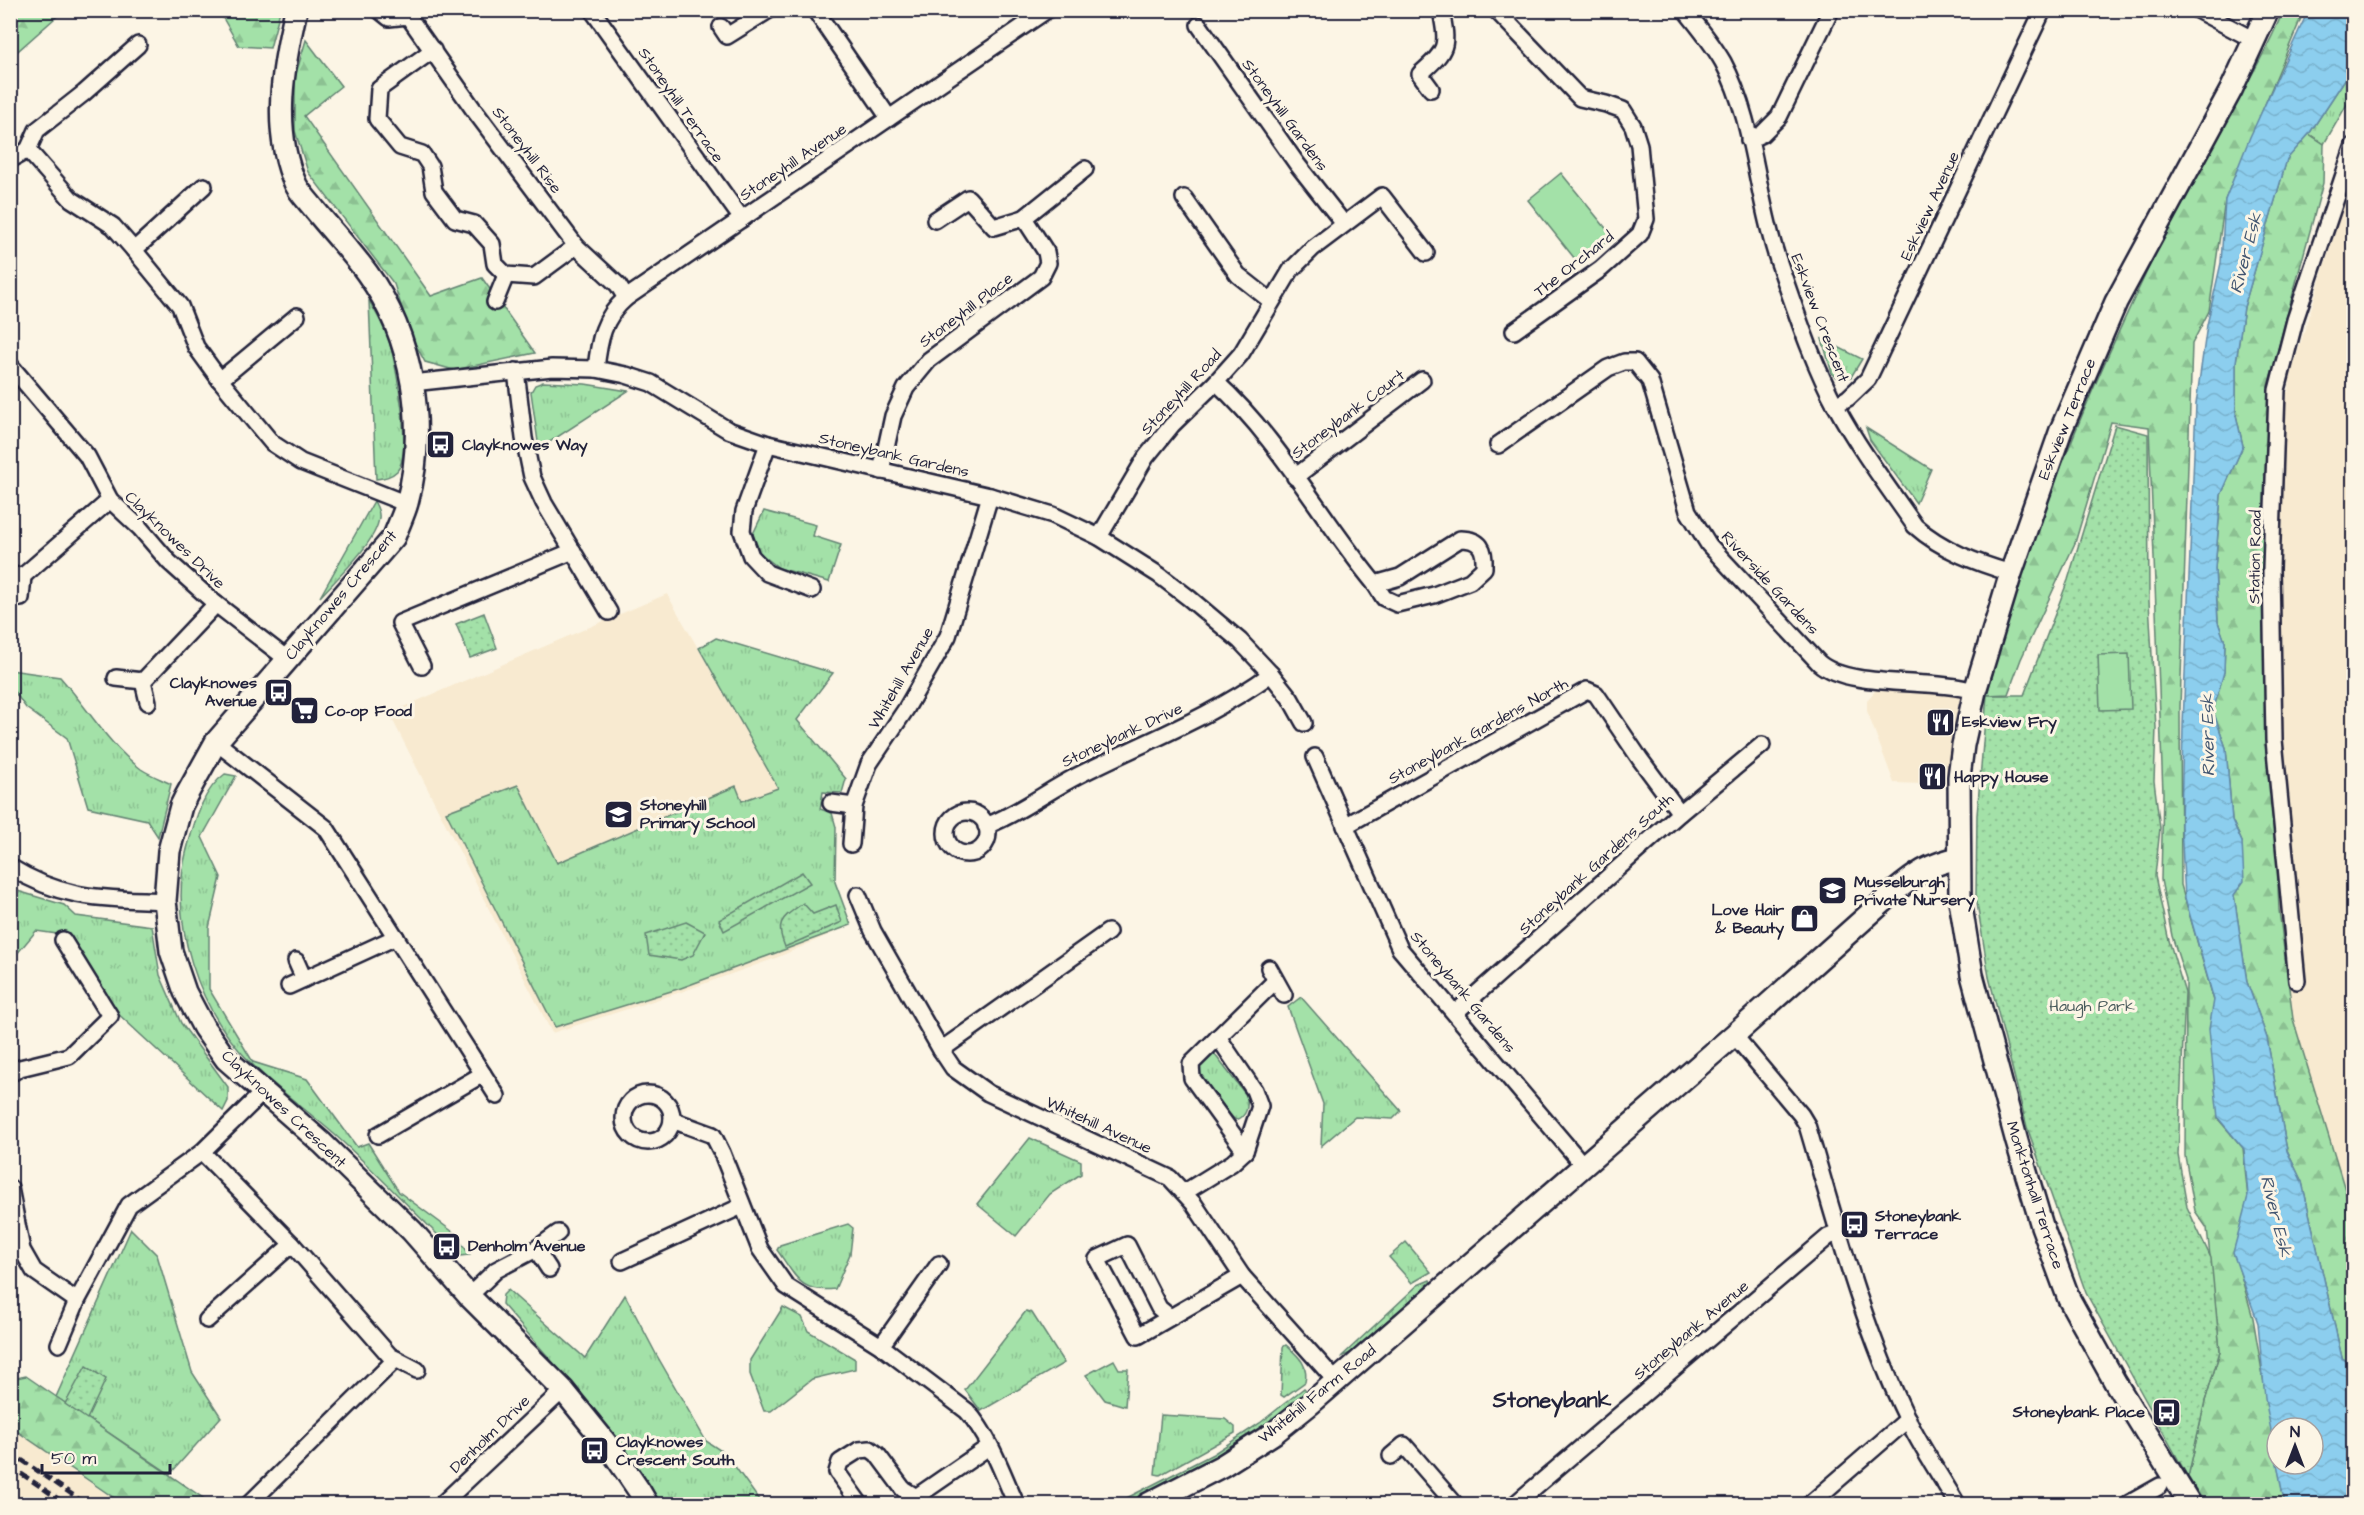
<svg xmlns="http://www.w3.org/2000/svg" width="2364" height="1515" viewBox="0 0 2364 1515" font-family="'Architects Daughter',sans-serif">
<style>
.built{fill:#f8ead0}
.grass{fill:url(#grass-tufts);stroke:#628272;stroke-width:1.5}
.forest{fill:url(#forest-firs);stroke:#628272;stroke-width:1.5}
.park{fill:url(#park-dots);stroke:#628272;stroke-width:1.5}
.pitch{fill:#a3e1a8;stroke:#628272;stroke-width:1.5}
.water{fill:url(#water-waves);stroke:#6289a6;stroke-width:1.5;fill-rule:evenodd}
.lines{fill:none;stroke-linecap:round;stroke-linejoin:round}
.street-casing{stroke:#22223b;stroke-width:20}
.secondary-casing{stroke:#22223b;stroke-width:26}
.street{stroke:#fcf5e5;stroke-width:15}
.secondary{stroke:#fcf5e5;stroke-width:21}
.rail{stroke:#22223b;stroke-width:4.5;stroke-dasharray:9 4.5;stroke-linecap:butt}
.labels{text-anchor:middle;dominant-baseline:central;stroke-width:6;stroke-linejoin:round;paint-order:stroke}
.street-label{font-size:16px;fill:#22223b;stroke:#fcf5e5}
.poi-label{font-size:16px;font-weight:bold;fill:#22223b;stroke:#fcf5e5;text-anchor:start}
.park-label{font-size:16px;fill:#495b5c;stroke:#fcf5e5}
.water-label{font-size:18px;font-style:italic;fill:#425671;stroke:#fcf5e5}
.district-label{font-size:22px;font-weight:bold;fill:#22223b;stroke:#fcf5e5}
</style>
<defs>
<pattern id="grass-tufts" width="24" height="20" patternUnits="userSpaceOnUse" patternTransform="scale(1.5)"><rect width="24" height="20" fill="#a3e1a8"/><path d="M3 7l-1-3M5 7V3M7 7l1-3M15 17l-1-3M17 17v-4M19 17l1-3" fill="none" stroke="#8cc192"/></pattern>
<pattern id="forest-firs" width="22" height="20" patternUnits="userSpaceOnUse" patternTransform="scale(1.5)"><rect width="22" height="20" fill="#a3e1a8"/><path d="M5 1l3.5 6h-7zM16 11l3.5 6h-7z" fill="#8cc192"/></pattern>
<pattern id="park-dots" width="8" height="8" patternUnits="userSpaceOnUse" patternTransform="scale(1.5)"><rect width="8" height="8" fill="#a3e1a8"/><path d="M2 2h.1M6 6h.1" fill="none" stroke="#8cc192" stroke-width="1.8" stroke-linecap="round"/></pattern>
<pattern id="water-waves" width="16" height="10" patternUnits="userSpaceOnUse" patternTransform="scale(1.5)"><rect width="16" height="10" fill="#8cceee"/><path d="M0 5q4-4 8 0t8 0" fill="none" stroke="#78b1cd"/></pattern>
</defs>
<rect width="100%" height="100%" fill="#fcf5e5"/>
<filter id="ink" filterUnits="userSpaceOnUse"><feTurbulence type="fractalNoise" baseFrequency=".0167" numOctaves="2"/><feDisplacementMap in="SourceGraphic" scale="12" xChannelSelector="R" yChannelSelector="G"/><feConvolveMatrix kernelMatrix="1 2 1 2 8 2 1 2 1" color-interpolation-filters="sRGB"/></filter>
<g filter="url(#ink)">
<!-- built -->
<g class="built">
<path d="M2353 174V1216L2293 1019 2279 910 2267 617 2268 386 2289 392 2290 377Z"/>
<path d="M667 594 778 788 851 925 776 958 681 992 552 1033 389 713Z"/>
<path d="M1876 690H1937L1964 697 1951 785 1894 783 1867 711V700Z"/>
<path d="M10 1427 102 1491 123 1504H11Z"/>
</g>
<!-- grass -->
<g class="grass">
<path d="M2353 67V94L2324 144 2309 134Z"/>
<path d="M369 300C375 312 384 325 388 338 396 360 413 453 397 471 391 477 384 478 376 479Z"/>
<path d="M1822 339 1862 359 1851 377 1838 378 1832 373Z"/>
<path d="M543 382 585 384 628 391 539 449 531 392 535 385Z"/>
<path d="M1866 428 1931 469 1916 503 1870 440Z"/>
<path d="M374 501C377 507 380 511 379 518 376 543 337 578 320 597Z"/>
<path d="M764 511 816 525 813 536 841 545 829 582 779 568 756 550 752 536Z"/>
<path d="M716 638 833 673 797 720 846 779 842 793 823 792 820 809 832 813 836 827 835 882 851 925 681 988 555 1027 446 812 518 785 557 863 736 786 742 801 778 788 699 648Z"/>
<path d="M10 670 60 677C87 707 108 745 141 769 150 775 161 779 171 784L158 837 147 820 88 807 67 738 26 708 11 687Z"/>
<path d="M225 774 236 776 202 837 221 877 209 928V989L253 1062 307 1079 357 1147 368 1143 399 1192 453 1232 470 1255 460 1256C421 1220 385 1181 346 1145 316 1116 279 1092 250 1062 198 1010 168 922 187 849 194 824 202 790 225 774Z"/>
<path d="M11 889 64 905 76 916 152 926 160 975 181 1023 228 1087V1101L223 1111 114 1010 57 934 36 931 11 961Z"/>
<path d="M1301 997 1401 1111 1393 1119 1355 1117 1321 1146 1323 1104 1288 1007Z"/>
<path d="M1212 1051 1246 1095C1249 1105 1247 1117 1236 1120L1231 1116 1198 1072 1196 1063Z"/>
<path d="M1030 1138 1081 1161V1174L1050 1194 1016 1236 977 1204Z"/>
<path d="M848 1224 853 1228 850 1254 835 1289C799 1293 796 1276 777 1250L780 1245Z"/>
<path d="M131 1229 157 1255 192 1372 221 1417 170 1474 56 1397Z"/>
<path d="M1406 1242 1431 1272 1412 1283 1389 1257Z"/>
<path d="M1430 1280 1431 1282 1355 1351 1341 1357 1418 1285Z"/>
<path d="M508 1290 585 1358 625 1295 656 1354 706 1441 726 1454 762 1504H658L643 1475 571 1383 502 1304 503 1295Z"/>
<path d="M783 1307 802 1317 808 1331 855 1359V1369L812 1379 771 1411H764L750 1374V1360Z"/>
<path d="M1026 1311 1032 1313 1064 1363 981 1411 965 1390Z"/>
<path d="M1286 1345C1298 1356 1309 1364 1305 1382L1284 1397 1281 1395 1283 1347Z"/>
<path d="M1114 1360 1119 1369H1128L1125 1406 1105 1400 1086 1375Z"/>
<path d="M1304 1388 1307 1391 1304 1396 1263 1427 1217 1458 1127 1504H1115L1213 1454 1260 1423Z"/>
<path d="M1161 1415 1225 1419 1235 1427V1433L1160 1475 1155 1474Z"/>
</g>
<!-- forest -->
<g class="forest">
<path d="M11 10H63V11L11 57Z"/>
<path d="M219 11H280L270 48 239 46Z"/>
<path d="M2283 11H2304L2225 200 2209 311 2192 344 2180 707 2181 885 2216 1008 2218 1119 2243 1148 2248 1198 2234 1251 2253 1318 2283 1495 2286 1504H2205L2188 1477 2205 1401 2220 1351 2207 1228 2195 1211 2185 1156 2186 980 2172 936 2161 880 2163 793 2149 427 2111 422 2075 543 2021 659 2008 694 1987 695C2032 516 2108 346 2191 182 2220 124 2259 71 2283 11Z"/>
<path d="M306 40 341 86 304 116 431 296 482 278 535 353 454 370 425 362 411 336 394 284 308 172 295 131V77Z"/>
<path d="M2309 134 2324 144 2323 183 2268 386 2267 617 2279 910 2293 1019 2353 1216V1365L2342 1358 2302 1182 2287 1151 2267 1038 2247 982 2234 895 2242 842 2232 820 2226 748 2213 711 2224 672 2225 642 2218 622 2215 569 2221 495 2243 446 2236 415V362L2244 307 2287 159Z"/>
<path d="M26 1376 209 1502 224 1504H123L11 1427V1379Z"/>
</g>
<!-- park -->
<g class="park">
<path d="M2115 425 2148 434 2149 601 2156 728 2154 781 2160 828 2155 876 2168 937 2185 993 2178 1155 2187 1207 2211 1258 2220 1351 2205 1401 2188 1477 2086 1293 2027 1127 1989 977 1976 897 1977 815 1987 695H2024L2068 580Z"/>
<path d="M484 613 497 648 470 658 456 624Z"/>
<path d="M802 872 810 883 724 931 719 920Z"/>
<path d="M803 903 813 914 836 905 842 922 785 947C774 921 783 918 803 903Z"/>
<path d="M686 922 705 932 693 955 681 960 649 955 646 935Z"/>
<path d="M86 1366 106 1379 87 1419 65 1404Z"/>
</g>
<!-- pitch -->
<g class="pitch">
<path d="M1561 173 1613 237 1579 264 1528 200Z"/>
<path d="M2129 654 2131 709 2100 710 2098 655Z"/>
</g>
<!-- water -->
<path class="water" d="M2308 11H2353V67L2309 134 2287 159 2244 307 2236 362V415L2243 446 2221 495 2215 569 2218 622 2225 642 2224 672 2213 711 2226 748 2232 820 2242 842 2244 881 2234 895 2247 982 2267 1038 2287 1151 2302 1182 2342 1358 2353 1365V1504H2286L2283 1496 2265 1398 2258 1323 2233 1253 2248 1196 2244 1149 2218 1118 2209 1029 2214 1000 2185 898 2181 826 2183 724 2196 404 2207 325 2221 263 2225 200 2250 137ZM2277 1428H2313V1464H2277Z"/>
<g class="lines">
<defs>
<g id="street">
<path d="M379 10 389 18 408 16"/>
<path d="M592 10 742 219"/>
<path d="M815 10 889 118"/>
<path d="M1496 10 1580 98 1606 104 1623 110 1633 126 1639 145 1646 219 1640 234 1601 269 1514 331"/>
<path d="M1685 10C1699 27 1712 43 1723 62 1755 122 1756 196 1778 260 1795 309 1812 362 1837 408 1859 449 1888 487 1915 526 1942 550 1977 563 2011 573"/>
<path d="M2197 10 2254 40"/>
<path d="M408 16 474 110 576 246 618 285 626 298"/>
<path d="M1199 25 1297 164 1344 224"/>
<path d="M721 27 727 36 769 10"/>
<path d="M138 45 84 93 37 130 28 150 71 199 113 226 134 250 180 306 196 347 220 380 272 443 301 462 407 504"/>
<path d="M433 50 379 89 377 119 400 147 422 154 430 166 434 191 455 219 474 224 492 244 495 264 506 275 534 277 576 246"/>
<path d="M1431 89 1420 74C1448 49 1448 47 1441 10"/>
<path d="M1749 140 1762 134 1779 117 1831 10"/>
<path d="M10 160 28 150"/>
<path d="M1184 198 1238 275 1271 301"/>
<path d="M935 220 968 198 994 227 1024 218 1085 169"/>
<path d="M134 250 204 186"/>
<path d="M495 302 506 275"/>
<path d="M10 365 87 456 110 500 140 528 169 562 216 604 287 659"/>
<path d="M596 369C599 340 603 318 626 298L1047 10"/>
<path d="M516 371 524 438 532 477 544 503 609 612"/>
<path d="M220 380 297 316"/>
<path d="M1216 382C1279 439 1321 519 1375 584"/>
<path d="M412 383 552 368 596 369 626 375 651 383 728 430 768 444 990 496 1053 515 1099 537 1159 575 1189 598 1240 641 1271 674 1290 698 1304 723"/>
<path d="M1835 405 1848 398 1868 379 2043 10"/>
<path d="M768 444 744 511 742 531 751 556 767 573 812 590"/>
<path d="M1498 445 1608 368 1624 362H1635L1650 381 1688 511 1709 545 1819 663C1849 689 1932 678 1975 691"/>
<path d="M881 471 893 416 906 388 929 360 1041 277 1048 263 1046 252 1024 218"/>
<path d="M1295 477 1422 380"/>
<path d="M1099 537 1146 457 1172 425 1216 382 1241 354 1291 270 1313 248 1382 196 1426 253"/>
<path d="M1460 539C1481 539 1485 549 1484 568L1470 581 1434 595 1397 604 1384 598 1375 584 1400 577Z"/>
<path d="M10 575 23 576 21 598"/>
<path d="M23 576 110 500"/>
<path d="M422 666 400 623 573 551"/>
<path d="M116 678 143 681 148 702"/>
<path d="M143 681 216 604"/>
<path d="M216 742 326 828 497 1096"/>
<path d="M1315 757 1400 949 1583 1165"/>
<path d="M831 803 854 806"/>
<circle cx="967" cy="833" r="21"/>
<path d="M986 826C1020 813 1047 791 1079 775 1144 742 1212 717 1271 674"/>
<path d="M1345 826 1587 690 1596 694 1640 759 1680 813"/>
<path d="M851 844 854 806 869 764 906 709 948 636 990 496"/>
<path d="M10 867C65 901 104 898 165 901"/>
<path d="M858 895 873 931 941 1050 953 1068 988 1093 1170 1178 1194 1204 1242 1276 1337 1382"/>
<path d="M296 961 304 979"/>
<path d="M1269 968 1284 995"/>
<path d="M2297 981 2274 740 2271 569 2277 390 2295 320 2354 145"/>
<path d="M289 986 396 937"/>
<path d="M1455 1013 1680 813 1762 745"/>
<path d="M1734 1035 1801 1115 1807 1125C1836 1223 1862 1325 1907 1418 1921 1448 1941 1476 1957 1504"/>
<path d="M1218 1037 1254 1090 1260 1106 1245 1151"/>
<path d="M941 1050 1108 932"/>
<path d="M10 1074 20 1068 69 1056 110 1016 63 940"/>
<circle cx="648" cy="1118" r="24"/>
<path d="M672 1120 713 1135 722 1153 760 1249 786 1286 881 1346 967 1411C990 1437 1002 1472 1016 1504"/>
<path d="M378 1135 483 1074"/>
<path d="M202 1152 292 1244 390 1356 417 1370"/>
<path d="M10 1188 22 1250 34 1271 77 1301"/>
<path d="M1185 1192 1232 1163 1245 1151 1192 1078 1191 1064 1275 981"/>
<path d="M536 1249 549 1269"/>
<path d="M622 1261 742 1206"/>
<path d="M469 1296 496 1270 536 1249 558 1233"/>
<path d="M1170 1317 1159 1308 1127 1245 1097 1259 1138 1336 1242 1276"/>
<path d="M207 1320 292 1244"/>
<path d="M59 1344 77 1301 129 1205 202 1152 262 1093"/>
<path d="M881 1346 939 1264"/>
<path d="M1391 1456 1404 1445 1455 1504"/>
<path d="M249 1504 396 1359"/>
<path d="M442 1504 563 1390"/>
<path d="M860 1504 837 1472 840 1462 859 1450 870 1449 877 1454 903 1489 916 1497"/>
<path d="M914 1504 916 1497 990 1446"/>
<path d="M1515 1504 1828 1237 1838 1233"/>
<path d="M1810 1504 1908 1419"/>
<path d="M2128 1504 2160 1486"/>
</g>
<g id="secondary">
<path d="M296 10C283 65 271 131 296 185 300 193 309 202 315 210 332 231 351 251 367 273 413 336 428 427 407 503 404 514 398 526 394 537L216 742 186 796 181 806 169 851 165 901 171 951 185 992 204 1028 226 1059 322 1143 412 1231 469 1296 563 1390 610 1448 640 1492 647 1504"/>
<path d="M1148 1504 1222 1466 1274 1433 1310 1404 1734 1035 1893 893C1916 874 1929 864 1959 858"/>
<path d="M2190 1504 2115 1382 2069 1299 2042 1226 2017 1142 1972 975 1960 900 1959 777 1963 745 1975 691 2011 573 2061 430 2116 302 2231 90 2268 10"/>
</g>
</defs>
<!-- street casing -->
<use href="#street" class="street-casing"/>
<!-- secondary casing -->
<use href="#secondary" class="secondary-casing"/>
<!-- street -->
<use href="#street" class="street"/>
<!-- secondary -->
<use href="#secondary" class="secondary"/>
<!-- rail -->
<g class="rail">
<path d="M10 1452 86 1504"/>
<path d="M10 1466 66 1504"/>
</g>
</g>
</g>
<!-- icons -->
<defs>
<symbol id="bus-square" viewBox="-11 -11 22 22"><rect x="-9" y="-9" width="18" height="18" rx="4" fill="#22223b" stroke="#fcf5e5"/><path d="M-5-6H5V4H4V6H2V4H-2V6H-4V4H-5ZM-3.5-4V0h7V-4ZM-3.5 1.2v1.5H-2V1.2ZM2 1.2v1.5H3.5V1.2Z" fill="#fff"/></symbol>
<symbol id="supermarket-square" viewBox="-11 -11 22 22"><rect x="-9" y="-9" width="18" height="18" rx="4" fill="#22223b" stroke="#fcf5e5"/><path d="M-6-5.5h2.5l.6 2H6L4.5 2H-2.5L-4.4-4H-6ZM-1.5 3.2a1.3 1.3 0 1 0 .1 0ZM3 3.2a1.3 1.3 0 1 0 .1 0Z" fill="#fff"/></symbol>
<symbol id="restaurant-square" viewBox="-11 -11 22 22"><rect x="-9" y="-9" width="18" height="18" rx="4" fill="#22223b" stroke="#fcf5e5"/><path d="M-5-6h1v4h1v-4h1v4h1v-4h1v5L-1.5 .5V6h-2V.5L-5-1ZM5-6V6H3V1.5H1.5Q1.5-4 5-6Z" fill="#fff"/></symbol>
<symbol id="school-square" viewBox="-11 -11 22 22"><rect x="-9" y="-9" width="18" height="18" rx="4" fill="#22223b" stroke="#fcf5e5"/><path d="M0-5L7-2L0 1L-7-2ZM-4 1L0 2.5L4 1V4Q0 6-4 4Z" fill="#fff"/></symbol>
<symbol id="shop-square" viewBox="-11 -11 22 22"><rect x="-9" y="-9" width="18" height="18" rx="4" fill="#22223b" stroke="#fcf5e5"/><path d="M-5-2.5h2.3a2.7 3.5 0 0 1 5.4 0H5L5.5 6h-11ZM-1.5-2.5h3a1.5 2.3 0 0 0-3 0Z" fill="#fff"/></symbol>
</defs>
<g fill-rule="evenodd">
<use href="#bus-square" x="424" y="428" width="33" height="33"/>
<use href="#bus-square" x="262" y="676" width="33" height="33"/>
<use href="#supermarket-square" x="288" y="694" width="33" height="33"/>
<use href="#restaurant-square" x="1924" y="706" width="33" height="33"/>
<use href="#restaurant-square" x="1916" y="760" width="33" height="33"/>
<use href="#school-square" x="602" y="798" width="33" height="33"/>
<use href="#school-square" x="1816" y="874" width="33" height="33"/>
<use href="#shop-square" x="1788" y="902" width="33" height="33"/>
<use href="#bus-square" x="1838" y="1208" width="33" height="33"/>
<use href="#bus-square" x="430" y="1230" width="33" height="33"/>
<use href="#bus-square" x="2150" y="1396" width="33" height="33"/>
<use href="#bus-square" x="578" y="1434" width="33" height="33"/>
</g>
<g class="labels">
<!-- street labels -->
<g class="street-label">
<text transform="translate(681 105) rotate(55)">Stoneyhill Terrace</text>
<text transform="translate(1285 115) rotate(54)">Stoneyhill Gardens</text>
<text transform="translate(527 150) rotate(53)">Stoneyhill Rise</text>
<text transform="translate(793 162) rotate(-34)">Stoneyhill Avenue</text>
<text transform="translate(1930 206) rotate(-65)">Eskview Avenue</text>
<text transform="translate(1574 264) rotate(-38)">The Orchard</text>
<text transform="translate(966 310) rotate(-37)">Stoneyhill Place</text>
<text transform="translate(1820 318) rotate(69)">Eskview Crescent</text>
<text transform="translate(1181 392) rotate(-47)">Stoneyhill Road</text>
<text transform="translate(1348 414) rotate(-37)">Stoneybank Court</text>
<text transform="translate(2067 419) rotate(-68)">Eskview Terrace</text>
<text transform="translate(894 455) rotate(13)">Stoneybank Gardens</text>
<text transform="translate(175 540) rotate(44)">Clayknowes Drive</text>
<text transform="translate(2255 557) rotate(-89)">Station Road</text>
<text transform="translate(1770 583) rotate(47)">Riverside Gardens</text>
<text transform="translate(341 595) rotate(-50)">Clayknowes Crescent</text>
<text transform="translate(901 678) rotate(-60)">Whitehill Avenue</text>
<text transform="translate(1478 731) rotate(-29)">Stoneybank Gardens North</text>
<text transform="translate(1122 735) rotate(-25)">Stoneybank Drive</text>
<text transform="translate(1596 864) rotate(-42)">Stoneybank Gardens South</text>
<text transform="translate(1463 992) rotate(50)">Stoneybank Gardens</text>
<text transform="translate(284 1109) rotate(43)">Clayknowes Crescent</text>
<text transform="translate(1099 1125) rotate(25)">Whitehill Avenue</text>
<text transform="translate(2035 1195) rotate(72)">Monktonhall Terrace</text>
<text transform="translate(1691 1330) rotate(-40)">Stoneybank Avenue</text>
<text transform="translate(1317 1394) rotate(-39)">Whitehill Farm Road</text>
<text transform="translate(490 1434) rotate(-44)">Denholm Drive</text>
</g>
<!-- poi labels -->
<g class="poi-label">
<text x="462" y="445">Clayknowes Way</text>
<text x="257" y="683" text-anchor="end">Clayknowes<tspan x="257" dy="18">Avenue</tspan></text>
<text x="325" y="711">Co-op Food</text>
<text x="1962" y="722">Eskview Fry</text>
<text x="1954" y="777">Happy House</text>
<text x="640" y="805">Stoneyhill<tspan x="640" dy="18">Primary School</tspan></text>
<text x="1854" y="882">Musselburgh<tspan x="1854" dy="18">Private Nursery</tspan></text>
<text x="1784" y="910" text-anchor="end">Love Hair<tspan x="1784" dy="18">&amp; Beauty</tspan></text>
<text x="1875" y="1216">Stoneybank<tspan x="1875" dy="18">Terrace</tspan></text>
<text x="468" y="1246">Denholm Avenue</text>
<text x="2145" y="1412" text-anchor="end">Stoneybank Place</text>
<text x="616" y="1442">Clayknowes<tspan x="616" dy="18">Crescent South</tspan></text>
</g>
<!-- park labels -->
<g class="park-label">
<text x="2092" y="1006">Haugh Park</text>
</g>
<!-- water labels -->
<g class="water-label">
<text transform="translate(2246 253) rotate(-75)">River Esk</text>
<text transform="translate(2208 735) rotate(-91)">River Esk</text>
<text transform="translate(2276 1216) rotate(76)">River Esk</text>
</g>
<!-- district labels -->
<g class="district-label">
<text x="1552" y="1400">Stoneybank</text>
</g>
</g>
<!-- margin -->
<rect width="2364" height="1515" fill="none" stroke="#fcf5e5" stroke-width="36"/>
<rect x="18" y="18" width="2328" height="1479" fill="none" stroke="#22223b" stroke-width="2" filter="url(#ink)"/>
<!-- north arrow -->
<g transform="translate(2295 1446)"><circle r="28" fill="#fcf5e5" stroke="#a5a1a1" stroke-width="1.5"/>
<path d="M0-4.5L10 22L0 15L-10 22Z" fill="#22223b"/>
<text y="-9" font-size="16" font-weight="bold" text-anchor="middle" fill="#22223b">N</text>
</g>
<!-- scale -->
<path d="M42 1464v9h128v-9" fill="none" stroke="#22223b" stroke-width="3"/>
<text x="51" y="1464" font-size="18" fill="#22223b" stroke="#fcf5e5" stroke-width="4.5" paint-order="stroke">50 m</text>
</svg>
